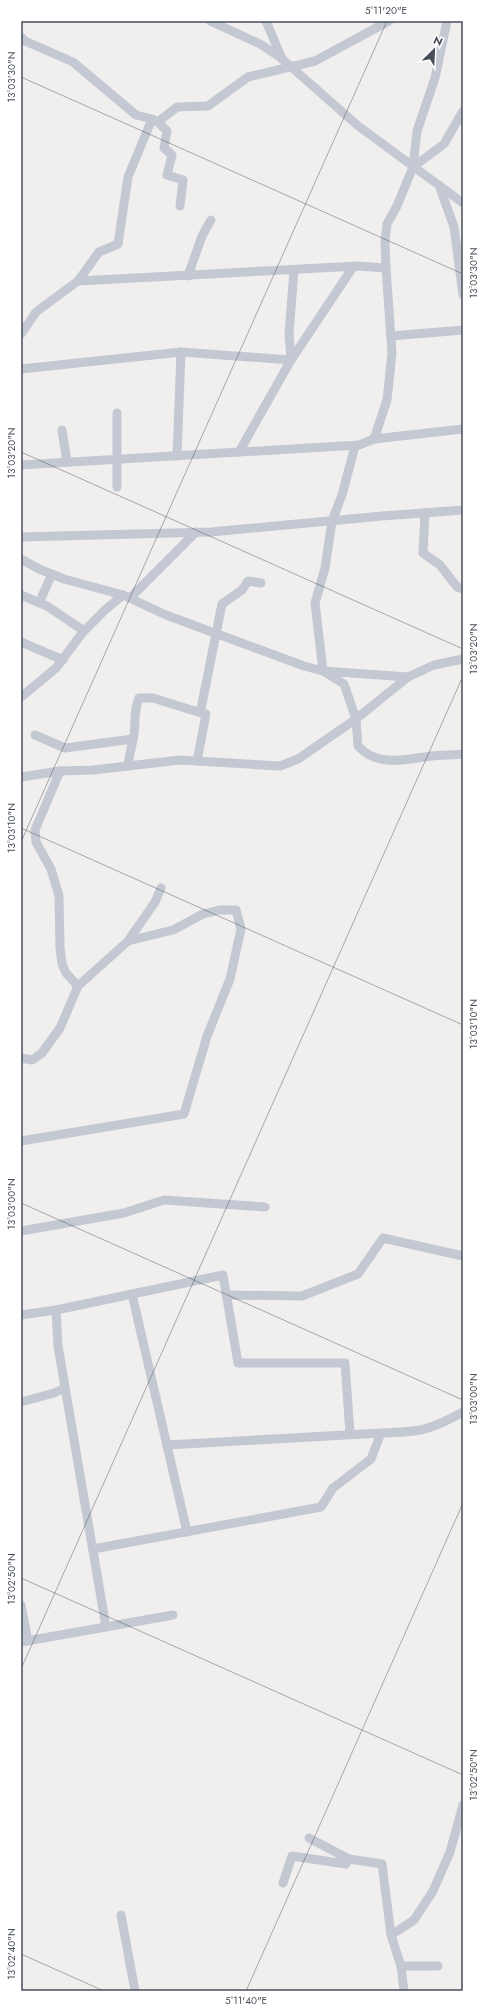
<svg xmlns="http://www.w3.org/2000/svg" width="484" height="2012" viewBox="0 0 484 2012" font-family="Jost,sans-serif">
<style>
.lines{fill:none;stroke-linecap:round;stroke-linejoin:round}
.minor{stroke:#c3c8d2;stroke-width:9}
.ticks{fill:none;stroke:#484e59;stroke-width:1;stroke-opacity:0.45}
.neatline{fill:none;stroke:#484e59;stroke-width:1.5}
.ticks-label{font-size:10px;text-anchor:middle;fill:#484e59}
</style>
<rect width="100%" height="100%" fill="#f1efee"/>
<g class="lines">
<!-- minor -->
<g class="minor">
<path d="M210 21 260 44 280 57 357 125 463 203"/>
<path d="M266 21 282 59"/>
<path d="M21 37 25 41 73 62 136 115 152 119 128 177 118 244 99 252 78 281 36 312 21 334"/>
<path d="M152 119 158 122 177 107 208 106 248 77 315 61 389 21"/>
<path d="M158 122 167 131 164 148 172 155 167 175 183 180 180 206"/>
<path d="M413 167 444 144 463 111"/>
<path d="M439 185 454 227 463 295"/>
<path d="M386 268 385 241 387 224 397 206 413 167 417 131 435 78 447 21"/>
<path d="M188 276 202 236 211 220"/>
<path d="M78 281 357 266 386 268 392 353 387 400 374 439"/>
<path d="M391 336 463 330"/>
<path d="M181 352 291 360 289 334 294 270"/>
<path d="M21 369 181 352 177 456"/>
<path d="M62 430 67 462"/>
<path d="M355 446 342 495 332 521 325 568 315 603 323 671 344 684 356 719 358 746C378 768 406 759 432 756 442 755 453 755 463 754"/>
<path d="M239 452 291 360 353 267"/>
<path d="M21 465 359 445 374 439 463 429"/>
<path d="M117 487V413"/>
<path d="M425 513 423 553 440 565 457 587 463 589"/>
<path d="M21 537 211 532 382 516 463 510"/>
<path d="M21 559 39 569 64 579 123 595 166 615 304 666 323 671 408 677"/>
<path d="M21 595 47 606 84 631"/>
<path d="M130 598 196 532"/>
<path d="M39 603 52 574"/>
<path d="M21 642 63 660"/>
<path d="M21 697 56 668 83 632 105 610 123 595"/>
<path d="M35 735 65 748 133 739"/>
<path d="M197 761 206 714 201 713V709L222 604 242 590 248 581 261 583"/>
<path d="M128 766C129 755 132 746 134 735 136 720 133 713 139 698H153L201 713"/>
<path d="M60 771 35 830 36 842 51 869 59 896 60 948 62 964 66 973 78 986"/>
<path d="M21 777 60 771 93 770 180 760 280 766 298 759 356 719 408 677 434 665 463 659"/>
<path d="M21 1058 32 1060 42 1053 60 1028 78 986 128 941 155 902 161 888"/>
<path d="M21 1141 184 1114 207 1036 230 979 241 929 236 910H219L203 914 173 930 128 941"/>
<path d="M21 1231 124 1213 164 1200 265 1207"/>
<path d="M132 1294 187 1532"/>
<path d="M226 1295 302 1296 358 1274 383 1238 463 1256"/>
<path d="M56 1310 58 1346 106 1627"/>
<path d="M21 1315 56 1310 223 1275 238 1363H345L350 1434"/>
<path d="M21 1402 54 1393 65 1388"/>
<path d="M167 1445 381 1433"/>
<path d="M93 1549 321 1507 333 1488 371 1459 381 1433C419 1432 429 1431 463 1412"/>
<path d="M21 1605 28 1641"/>
<path d="M21 1642 173 1615"/>
<path d="M309 1838 349 1859 382 1864 391 1935"/>
<path d="M283 1883 292 1856 346 1864 349 1859"/>
<path d="M121 1915 135 1991"/>
<path d="M401 1966H438"/>
<path d="M404 1991 401 1966 391 1935 414 1920 433 1891 450 1852 463 1805"/>
</g>
</g>
<!-- ticks -->
<path class="ticks" d="M21 77 463 274M21 452 463 649M21 828 463 1025M21 842 387 21M21 1203 463 1400M21 1578 463 1775M21 1669 463 676M21 1954 104 1991M246 1991 463 1503"/>
<!-- border -->
<rect width="484" height="2012" fill="none" stroke="#ffffff" stroke-width="44"/>
<!-- north arrow -->
<g transform="translate(434 50) rotate(24)" stroke="#ffffff" stroke-width="3" paint-order="stroke">
<path d="M0-3L7 15L0 10L-7 15Z" fill="#484e59"/>
<text y="-6" font-size="11" font-weight="bold" text-anchor="middle" fill="#484e59">N</text>
</g>
<rect x="22" y="22" width="440" height="1968" class="neatline"/>
<g class="ticks-label">
<text x="386" y="14">5°11'20"E</text>
<text transform="translate(11 77) rotate(-90)" y="4">13°03'30"N</text>
<text transform="translate(473 273) rotate(-90)" y="4">13°03'30"N</text>
<text transform="translate(11 453) rotate(-90)" y="4">13°03'20"N</text>
<text transform="translate(473 649) rotate(-90)" y="4">13°03'20"N</text>
<text transform="translate(11 828) rotate(-90)" y="4">13°03'10"N</text>
<text transform="translate(473 1024) rotate(-90)" y="4">13°03'10"N</text>
<text transform="translate(11 1204) rotate(-90)" y="4">13°03'00"N</text>
<text transform="translate(473 1399) rotate(-90)" y="4">13°03'00"N</text>
<text transform="translate(11 1579) rotate(-90)" y="4">13°02'50"N</text>
<text transform="translate(473 1775) rotate(-90)" y="4">13°02'50"N</text>
<text transform="translate(11 1954) rotate(-90)" y="4">13°02'40"N</text>
<text x="246" y="2004">5°11'40"E</text>
</g>
</svg>
